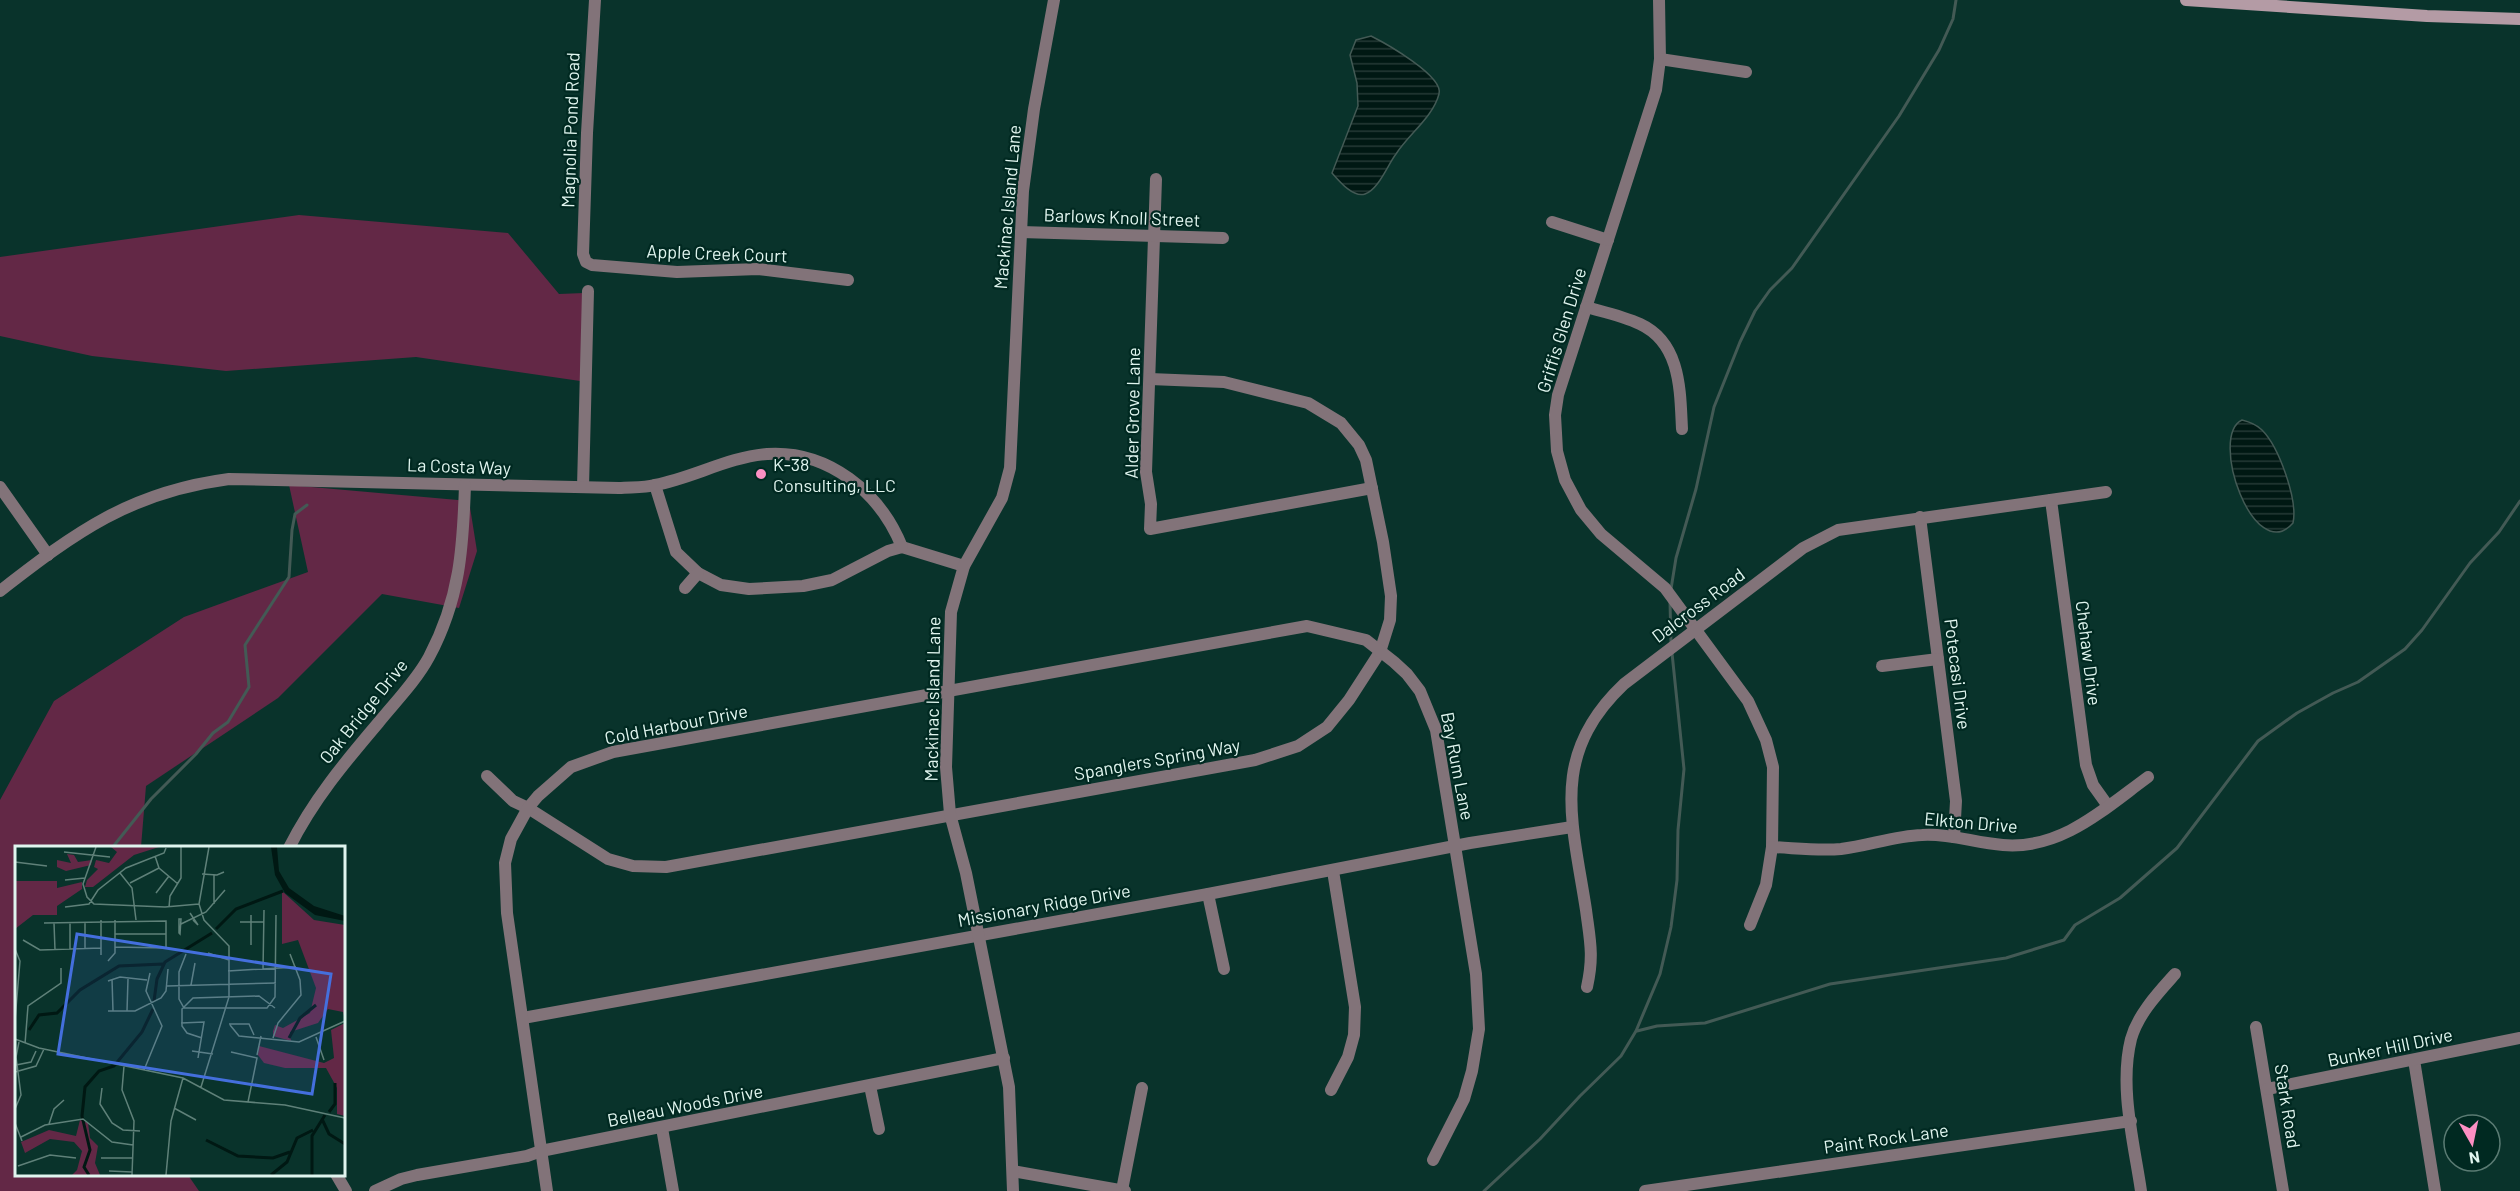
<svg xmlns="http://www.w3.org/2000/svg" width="2520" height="1191" viewBox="0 0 2520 1191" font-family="Barlow,sans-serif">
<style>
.green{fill:#632846}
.water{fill:url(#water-rules);stroke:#435a55;stroke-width:1.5}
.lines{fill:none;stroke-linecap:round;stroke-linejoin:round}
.stream{stroke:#435a55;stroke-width:3}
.street{stroke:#827379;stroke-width:12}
.secondary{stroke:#b49ba5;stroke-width:12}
.poi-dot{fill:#fc8fc3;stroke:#002921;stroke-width:2}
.labels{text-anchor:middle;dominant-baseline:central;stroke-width:4.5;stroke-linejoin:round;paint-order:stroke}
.street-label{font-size:18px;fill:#e0f5ef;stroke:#002921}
.poi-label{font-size:18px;fill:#e0f5ef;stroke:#002921;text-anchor:start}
.inset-river{fill:none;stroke:#001813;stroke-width:3}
.inset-road{fill:none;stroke:#5f8179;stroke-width:1.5}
.view{fill:#446fdd;fill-opacity:0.15;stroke:#446fdd;stroke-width:3}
.inset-edge{fill:none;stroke:#e0f5ef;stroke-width:3}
</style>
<defs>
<pattern id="water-rules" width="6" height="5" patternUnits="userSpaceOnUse" patternTransform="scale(1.5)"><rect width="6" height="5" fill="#001813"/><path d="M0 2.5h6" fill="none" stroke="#253a36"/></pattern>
</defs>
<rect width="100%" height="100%" fill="#09332b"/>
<!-- green -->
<g class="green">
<path d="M299 215 508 233 559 294 584 293 587 382 416 357 226 371 92 356 0 336V257Z"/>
<path d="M289 485 469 501 477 551 459 608 382 594 278 698 146 786 141 847 16 848V1174L188 1175 199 1191H0V800L54 701 184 617 308 572Z"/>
</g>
<!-- water -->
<g class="water">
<path d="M1371 36C1385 43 1444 76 1439 94 1433 117 1409 134 1396 154 1388 164 1379 189 1365 194 1353 198 1339 181 1332 173L1358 106 1357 83 1350 55 1356 40Z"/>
<path d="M2242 420C2250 422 2256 424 2262 430 2279 447 2298 500 2293 523 2254 567 2208 436 2242 420Z"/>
</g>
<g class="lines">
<!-- stream -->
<g class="stream">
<path d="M1671 589 1676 558 1696 489 1714 407 1740 342 1755 311 1770 290 1792 268 1899 116 1939 50 1953 19 1956 0"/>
<path d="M1670 602 1671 643"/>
<path d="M112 848 151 799 196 754 213 733 228 722 249 687 245 645 289 577 292 530 295 514 307 505"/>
<path d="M1637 1031 1657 1026 1705 1023 1830 984 2006 958 2064 940 2075 925 2120 898 2177 848 2258 741 2297 713 2333 693 2358 682 2405 649 2422 630 2470 563 2499 532 2520 501"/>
<path d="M1484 1191 1540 1139 1580 1096 1621 1056 1636 1031 1660 974 1671 927 1677 880 1678 830 1684 769 1672 653"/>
</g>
<!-- street -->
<g class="street">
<path d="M595 0 587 133 583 254 586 262 592 265 677 272 758 269 848 280"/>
<path d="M1659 0 1660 59 1656 90 1558 395 1555 415 1557 451 1565 480 1581 510 1601 534 1665 588 1748 701 1766 740 1773 767 1772 847 1766 885 1750 925"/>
<path d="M1660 59 1746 72"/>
<path d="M1156 179 1146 472 1151 504 1150 529 1372 488"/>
<path d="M1552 222 1608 240"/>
<path d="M1021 232 1223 238"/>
<path d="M1586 307C1604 312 1623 316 1640 324 1681 343 1680 390 1682 429"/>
<path d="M655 485 676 552 698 573 721 585 749 589 803 586 832 580 888 551 902 547 964 566"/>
<path d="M0 487 48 555"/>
<path d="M583 487 588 291"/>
<path d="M2051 500 2086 765 2093 785 2108 806"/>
<path d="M1920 517 1956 801 1954 837"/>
<path d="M685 588 698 573"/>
<path d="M0 591C76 532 130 492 229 479L619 488C631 487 644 488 655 485 693 478 728 457 767 454 828 450 880 492 902 547"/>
<path d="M1882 666 1938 659"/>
<path d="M487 776 513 801 528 808 608 859 633 866 666 867 1255 760 1298 746 1327 727 1349 700 1380 652 1390 620 1391 596 1383 542 1366 460 1359 445 1341 423 1308 403 1224 382 1150 379"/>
<path d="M1772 847C1795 848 1818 851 1841 849 1868 846 1894 836 1922 835 1949 833 1975 843 2003 845 2061 850 2104 809 2148 777"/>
<path d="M289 848C313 800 345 762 379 722 396 701 416 681 429 657 460 599 463 548 465 485"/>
<path d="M1208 894 1224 969"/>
<path d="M1587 987C1594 955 1590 941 1586 910 1572 819 1549 755 1624 684L1803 548 1838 530 2106 492"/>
<path d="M523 1018 1208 894 1470 843 1572 827"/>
<path d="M2256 1027 2283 1191"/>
<path d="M2414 1060 2435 1191"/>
<path d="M870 1086 879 1129"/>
<path d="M2267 1089 2520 1038"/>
<path d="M1331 1090 1348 1057 1354 1035 1355 1007 1333 871"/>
<path d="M662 1128 673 1191"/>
<path d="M1013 1171 1125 1191"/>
<path d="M336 1174 346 1191"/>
<path d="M1122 1190 1142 1088"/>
<path d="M375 1191 401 1179 417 1175 527 1156 541 1151 1004 1058"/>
<path d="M547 1191 507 913 505 863 511 839 528 808 538 796 571 767 613 752 1307 626 1366 640 1394 662 1407 674 1420 691 1436 730 1476 974 1479 1029 1472 1071 1464 1099 1433 1160"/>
<path d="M1013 1191 1009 1087 966 873 950 814 946 767 951 612 964 566 1002 498 1010 468 1023 191 1034 109 1054 0"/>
<path d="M1645 1191 2131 1121"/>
<path d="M2141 1191C2134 1143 2119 1087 2131 1039 2138 1014 2158 993 2175 974"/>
</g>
<!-- secondary -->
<path class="secondary" d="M2186 0 2427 16 2520 19"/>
</g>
<!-- markers -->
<circle class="poi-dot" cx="761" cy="474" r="6"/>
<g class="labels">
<!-- street labels -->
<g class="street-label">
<text transform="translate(570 130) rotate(-88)">Magnolia Pond Road</text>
<text transform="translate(1007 207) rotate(-85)">Mackinac Island Lane</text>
<text transform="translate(1122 217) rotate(2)">Barlows Knoll Street</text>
<text transform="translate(717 253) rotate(2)">Apple Creek Court</text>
<text transform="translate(1561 330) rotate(-73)">Griffis Glen Drive</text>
<text transform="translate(1132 413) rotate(-89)">Alder Grove Lane</text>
<text transform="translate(459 466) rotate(2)">La Costa Way</text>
<text transform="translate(1698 605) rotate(-37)">Dalcross Road</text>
<text transform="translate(2089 653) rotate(83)">Chehaw Drive</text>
<text transform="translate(1958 674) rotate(83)">Potecasi Drive</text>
<text transform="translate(932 699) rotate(-89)">Mackinac Island Lane</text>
<text transform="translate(363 711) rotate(-51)">Oak Bridge Drive</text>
<text transform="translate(676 724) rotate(-11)">Cold Harbour Drive</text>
<text transform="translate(1157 759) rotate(-10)">Spanglers Spring Way</text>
<text transform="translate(1458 766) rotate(79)">Bay Rum Lane</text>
<text transform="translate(1971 822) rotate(5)">Elkton Drive</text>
<text transform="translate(1044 905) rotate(-10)">Missionary Ridge Drive</text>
<text transform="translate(2390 1047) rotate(-12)">Bunker Hill Drive</text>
<text transform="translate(685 1105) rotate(-11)">Belleau Woods Drive</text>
<text transform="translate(2288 1106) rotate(81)">Stark Road</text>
<text transform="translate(1886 1138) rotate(-8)">Paint Rock Lane</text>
</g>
<!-- poi labels -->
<g class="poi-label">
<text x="773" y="464">K-38<tspan x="773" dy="21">Consulting, LLC</tspan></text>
</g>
</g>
<!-- overview -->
<g transform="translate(15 846)">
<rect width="330" height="330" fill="#09332b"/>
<path d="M0 35H42V69H18L0 83ZM267 45 299 74 330 79V174L328 166 313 163 303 177 275 186 276 195 258 190V185L260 179 268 182 295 167 301 142 283 94 267 98ZM330 177V270L322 268V242L311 222H270L249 217 243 209 244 200 309 217 319 212 316 184Z" fill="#632846"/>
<path d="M96 1H144L119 9 78 41H70L72 34 83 23 79 21 81 14 94 17 102 6ZM52 8 59 9 63 16 77 14 76 19 51 25 42 21V14L56 17ZM67 36V43L42 60V42ZM65 274 73 277 75 292 83 300 80 317 85 329H57L62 324 67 305 59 296 35 293 10 307 6 296 34 284 61 290Z" fill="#632846"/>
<path d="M256 1H262L264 25 274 42 299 60 330 70V75L300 69 270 47 260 29Z" fill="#001813"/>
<path class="inset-river" d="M201 83 221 63 268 45M139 155 142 133 150 116 197 87M14 184 24 169 42 167 65 144 104 120 148 118M274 192 285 172 301 159M314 266 320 258V237M307 273 314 288 330 298M191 294 223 310 258 312 275 306M74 329 69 321 75 304 67 270 70 241 84 225 99 220 127 186 138 163M256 329 272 316 282 292 298 284M297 329V290L310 269"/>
<path class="inset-road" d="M81 1 68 38 72 51 79 58 150 61 184 58M49 6 95 11M140 10 144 22 163 38M0 16 32 20M105 27 117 42 121 74M187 28 202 29 209 26M199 29V58M50 34 70 32M115 37 144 22M141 47 154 30M50 61 74 58 83 44 111 22 149 7 151 2M154 61 155 50 166 32V1M175 67 183 79 178 74M164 73H166L165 88 164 87ZM86 74V109M70 76V103M225 76H249M29 77 151 75V102L100 101M39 77 40 104M166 78 191 66 210 44M100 88H151M8 94 25 104 86 102M236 99V69M0 103 5 115 0 174M55 103V77M193 107 214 114M171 108 164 126V153L169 162H252L260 151 261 69M93 115 100 107V74M248 124 249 64M213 125 281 121M97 133 98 165M93 135 105 131 132 134M176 139 180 117M152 140 261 137M93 165H120L146 152 151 145 153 123M112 165 113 133M166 177 189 176 183 212M214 178H234L239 189M215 179 224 190 284 196 330 175M301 191 309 214M187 192 172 187 167 180V163L178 152 244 150 260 162M258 192 263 177 286 149 285 134 275 108M0 193 24 202 168 232 209 254 270 259 330 272M10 198 13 160 46 137V122M177 205 198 208M216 206 242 212 233 256M242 209 246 190M1 219 16 216 21 205M109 220 107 244 119 275 117 329M129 224 147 180 131 145 135 127M0 226 21 220 29 203M186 241 214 151V100L189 74 184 58 194 1M87 242 85 258 97 277 108 284 125 285M159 262 181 274M0 263 6 249 1 211 4 196M0 277 7 295M34 278 39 263 49 254M6 291 30 279 68 273 97 296 118 299M86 312H118M3 320 35 309 61 312M94 325 117 326M151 329 156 275 168 232"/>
<path class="view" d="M62 88 316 128 297 248 43 208Z"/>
<rect width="330" height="330" class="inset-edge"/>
</g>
<!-- north arrow -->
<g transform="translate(2472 1143) rotate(171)"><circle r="28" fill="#002921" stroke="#5a7b73" stroke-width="1.5"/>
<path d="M0-4.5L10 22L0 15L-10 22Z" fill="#fc8fc3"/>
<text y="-9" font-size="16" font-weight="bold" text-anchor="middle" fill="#e0f5ef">N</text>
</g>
</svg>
